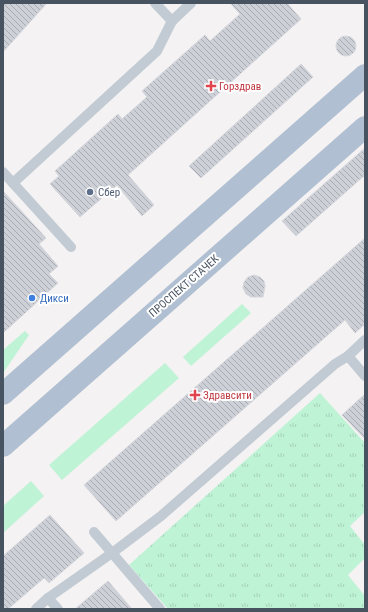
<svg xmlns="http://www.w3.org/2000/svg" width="368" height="612" viewBox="0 0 368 612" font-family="'Roboto Condensed',sans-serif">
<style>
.grass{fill:#bff3d6}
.park{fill:url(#park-tufts)}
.building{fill:url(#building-back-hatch);stroke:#d5d7dd}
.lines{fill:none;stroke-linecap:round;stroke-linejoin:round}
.lane{stroke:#c2cbd4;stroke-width:10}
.primary{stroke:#b0bfd1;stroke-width:22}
.health-dot{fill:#e0444e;stroke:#fff;stroke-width:1.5}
.service-dot{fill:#5c6f8a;stroke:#fff;stroke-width:1.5}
.shop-dot{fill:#3f7fe0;stroke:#fff;stroke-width:1.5}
.labels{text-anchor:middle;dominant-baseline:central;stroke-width:4;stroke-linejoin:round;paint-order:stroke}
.health-label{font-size:11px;fill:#be3a42;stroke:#fff;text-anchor:start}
.service-label{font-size:11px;fill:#4e5e75;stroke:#fff;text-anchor:start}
.street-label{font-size:11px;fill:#485361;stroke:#fff}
.shop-label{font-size:11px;fill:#366cbe;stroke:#fff;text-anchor:start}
</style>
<defs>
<pattern id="park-tufts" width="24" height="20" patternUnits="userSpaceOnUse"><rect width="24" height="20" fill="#bff3d6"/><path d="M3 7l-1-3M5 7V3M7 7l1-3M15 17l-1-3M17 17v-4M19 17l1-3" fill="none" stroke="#a6d2ba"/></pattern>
<pattern id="building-back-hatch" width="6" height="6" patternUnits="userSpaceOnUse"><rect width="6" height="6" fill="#cdd0d6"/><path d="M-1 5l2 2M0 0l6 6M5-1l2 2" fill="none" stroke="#a8abb1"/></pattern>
</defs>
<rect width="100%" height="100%" fill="#f4f2f2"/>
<!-- grass -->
<g class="grass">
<path d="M242 304 251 313 191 366 183 357Z"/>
<path d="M25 331 29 335 3 373V350Z"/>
<path d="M165 363 179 378 62 480 49 465Z"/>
<path d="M31 481 44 496 3 533V506Z"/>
</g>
<!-- park -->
<path class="park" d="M320 393 365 443V512L350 526 365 545V558L348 575 365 596V609H168L129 565Z"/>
<!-- building -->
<g class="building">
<path d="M3 3H47L3 52Z"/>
<path d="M230 3H287L301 19 128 175 154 205 142 216 117 185 80 217 50 184 59 176 55 171 118 114 122 119 147 97 142 91 205 35 210 41 240 14Z"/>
<circle cx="346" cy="46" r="10"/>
<path d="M301 64 313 77 201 178 189 166Z"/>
<path d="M365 148V175L296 236 282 221Z"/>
<path d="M3 191 46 238 39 244 58 266 49 274 58 283 3 333Z"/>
<path d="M365 238V324L355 333 345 320 116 521 84 485Z"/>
<path d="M254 275 260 277 264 281 265 286 263 297H251L246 294 243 288 244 282 248 277Z"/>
<path d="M365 394V439L342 415Z"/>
<path d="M50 515 84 553 49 583 44 578 8 609H3V556Z"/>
<path d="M108 581 132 609H75Z"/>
</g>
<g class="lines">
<!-- lane -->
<g class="lane">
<path d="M172 21 191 3"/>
<path d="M3 172 71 247"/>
<path d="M13 183 157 51 172 21 155 3"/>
<path d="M348 356 365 376"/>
<path d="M94 532 160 609"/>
<path d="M48 598 112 553 161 516 335 364 348 356 365 340"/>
<path d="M36 609 48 598 58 609"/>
</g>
<!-- primary -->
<g class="primary">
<path d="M3 394 365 75"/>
<path d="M3 446 365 127"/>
</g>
</g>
<!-- markers -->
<g class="health-dot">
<path d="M209 80h4v4h4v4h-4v4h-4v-4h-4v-4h4z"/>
<path d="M193 389h4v4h4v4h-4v4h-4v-4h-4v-4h4z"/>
</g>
<circle class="service-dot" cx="90" cy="192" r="4"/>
<circle class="shop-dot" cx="32" cy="298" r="4"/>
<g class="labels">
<!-- health labels -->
<g class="health-label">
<text x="219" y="86">Горздрав</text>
<text x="203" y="395">Здравсити</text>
</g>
<!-- service labels -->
<g class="service-label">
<text x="98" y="192">Сбер</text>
</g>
<!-- street labels -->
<g class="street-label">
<text transform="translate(184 286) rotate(-41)">ПРОСПЕКТ СТАЧЕК</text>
</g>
<!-- shop labels -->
<g class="shop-label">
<text x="40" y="298">Дикси</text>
</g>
</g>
<!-- border -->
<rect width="368" height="612" fill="none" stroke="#485361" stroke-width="8"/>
</svg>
